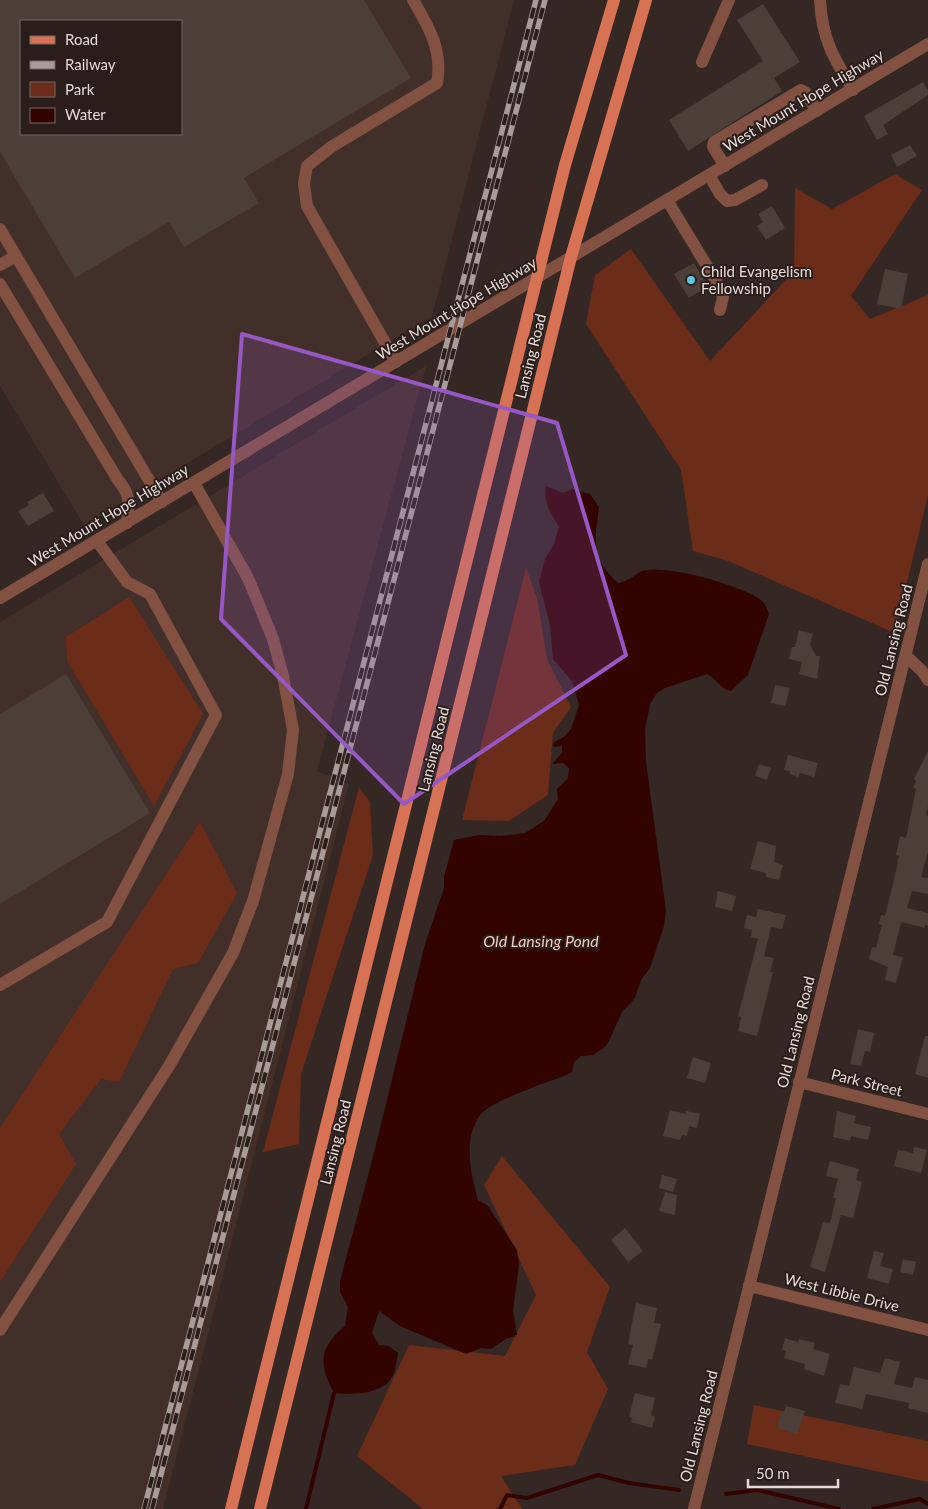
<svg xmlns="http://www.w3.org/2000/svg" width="928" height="1509" viewBox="0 0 928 1509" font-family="Lato,sans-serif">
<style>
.built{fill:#432f29;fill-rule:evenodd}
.green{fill:#6b2c19}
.water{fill:#320400}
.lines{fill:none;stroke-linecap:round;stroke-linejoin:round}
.stream{stroke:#320400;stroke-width:4}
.building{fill:#4c3e39;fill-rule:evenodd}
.minor{stroke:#825142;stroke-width:12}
.major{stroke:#d77354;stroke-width:12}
.rail-casing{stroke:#a89c9a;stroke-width:5.5}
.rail{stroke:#2b1e1a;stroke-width:4;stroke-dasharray:11;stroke-linecap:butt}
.marked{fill:#9558c5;fill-opacity:0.2;stroke:#9558c5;stroke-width:4;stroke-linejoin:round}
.poi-dot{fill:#5ac8e5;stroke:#2b1e1a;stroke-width:2}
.labels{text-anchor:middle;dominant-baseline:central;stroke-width:4;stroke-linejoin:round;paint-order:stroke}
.street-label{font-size:15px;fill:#e4dad8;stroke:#2b1e1a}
.poi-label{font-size:15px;fill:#e4dad8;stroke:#2b1e1a;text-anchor:start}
.water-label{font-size:16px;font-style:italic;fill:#f4cbbe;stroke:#2b1e1a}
</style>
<rect width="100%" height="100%" fill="#352723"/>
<!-- built -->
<g class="built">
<path d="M0 0H514L432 316 84 525 0 386ZM21 21H181V134H21Z"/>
<path d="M426 366 317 771 349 784 163 1509H0V622Z"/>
</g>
<!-- green -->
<g class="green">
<path d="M895 174 922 190 851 296 870 319 928 295V495L895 633 728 561 693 551 681 470 586 324 595 275 631 249 710 361 794 271 795 188 832 209Z"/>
<path d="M526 568 537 598 547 659 571 707 553 733 548 795 509 821 462 820Z"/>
<path d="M129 597 203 714 154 806 67 661 66 637Z"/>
<path d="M359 787 370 802 373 855 301 1074 299 1144 263 1152Z"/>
<path d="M200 822 237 893 198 963 173 969 119 1082 101 1079 59 1134 76 1164 0 1282V1128Z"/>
<path d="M502 1156 610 1287 587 1352 608 1389 575 1465 501 1476 522 1509H423L357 1456 409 1345 505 1356 536 1295 484 1185Z"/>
<path d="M754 1405 928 1441V1482L747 1444Z"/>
</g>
<!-- water -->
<path class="water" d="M546 486 563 493 572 489 590 494 599 507C595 542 590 557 618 583 629 582 636 572 646 570 671 566 741 585 761 600 765 603 767 609 769 614L748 675 731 691C720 689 717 679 707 674L665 688 657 693 650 704 645 730 646 762 666 910 664 926 650 968 641 980 635 998 622 1012 609 1041 605 1047 593 1055 581 1056 574 1062 572 1072C560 1079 548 1081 536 1086 522 1092 491 1103 481 1114 462 1138 471 1174 478 1200L488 1206 517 1250 519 1265 513 1311 517 1335 506 1339 491 1349 481 1348 466 1354 400 1326 379 1311 372 1333 379 1345 388 1346 398 1353C397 1359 396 1367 394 1373 386 1395 353 1395 334 1393 318 1363 319 1348 345 1326L348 1307 340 1292V1281L374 1153 425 944 444 888V877L454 840 479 835 501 836 525 833 544 821 558 799 557 789 568 778 569 768 563 763 552 764 562 753V746L554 747 553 743 564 737 571 729 579 705 572 681 553 659 550 625 539 582 545 559 554 544 559 527C551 513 543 503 546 486Z"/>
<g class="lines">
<!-- stream -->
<g class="stream">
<path d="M726 1494 757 1490 839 1509"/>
<path d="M306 1509 334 1393"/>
<path d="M500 1509 507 1495 527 1498 598 1475 629 1483 679 1490"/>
<path d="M873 1509 920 1499 928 1504"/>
</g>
</g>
<!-- building -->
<g class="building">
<path d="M0 0H364L411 78 244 178 259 203 184 247 169 222 75 278 0 152ZM21 21H181V134H21Z"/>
<path d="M763 4 800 62 774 78 782 91 688 151 669 120 763 61 737 20Z"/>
<path d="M923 82 928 90V95L883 125 888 134 877 140 864 116Z"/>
<path d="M910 145 917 156 897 167 891 155Z"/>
<path d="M772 206 785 228 766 240 757 226 763 222 758 214Z"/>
<path d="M694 263 708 286 689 298 674 274Z"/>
<path d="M885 269 908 274 901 309 877 304Z"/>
<path d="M43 493 54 511 28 526 18 511 29 505 27 502Z"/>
<path d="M799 630 813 634 810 645 816 656H820L817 679 799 674 802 662 789 659 792 647H795Z"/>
<path d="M66 674 150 813 0 904V714Z"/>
<path d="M775 685 790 688 785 706 771 703Z"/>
<path d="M928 751V806L926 815 928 816V852L921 877 928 878V894L912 891 907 908 928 913V925H925V928L901 922 893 955 903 957 896 983 885 980 888 967 869 959 872 947 876 948 882 925 879 924 881 915 885 916 898 863H897L899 856 896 855 900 836 906 838 916 789 913 787 916 781 914 779Z"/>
<path d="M788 755 818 763 814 777 800 773 798 777 790 774V771L784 770Z"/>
<path d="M759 764 771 768 767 780 755 776Z"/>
<path d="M758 841 776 846 774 862 783 865 779 880 766 877V873L750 869Z"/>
<path d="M718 891 736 896 732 911 715 907Z"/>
<path d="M758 909 786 915 782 929 771 927 764 956 774 958 770 972H773L757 1036 738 1031 741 1017 738 1016 758 939 751 937 752 930 744 928 747 915 756 917Z"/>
<path d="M858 1029 874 1033 870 1052 865 1051 861 1066 850 1064Z"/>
<path d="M925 1036H928V1078L915 1074Z"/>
<path d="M693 1057 711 1063 705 1083 687 1078Z"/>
<path d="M670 1110 686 1114V1111L700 1114 697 1128 689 1126 687 1136 682 1135 680 1140 663 1136Z"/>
<path d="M837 1111 856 1116 854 1123 871 1127 868 1140 851 1136 850 1141 833 1137Z"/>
<path d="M914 1147 927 1150 921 1173 894 1166 898 1150 913 1153Z"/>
<path d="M830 1161 859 1169 856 1180 862 1182 853 1218 841 1215 825 1272 810 1267 823 1222 830 1223 836 1198H833L838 1179 826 1176Z"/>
<path d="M662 1175 677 1179 673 1192 659 1188Z"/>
<path d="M665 1192 677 1195 675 1215 659 1211Z"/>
<path d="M625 1228 643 1251 628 1262 611 1240Z"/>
<path d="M874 1251 884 1253 880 1266 893 1269 889 1284 867 1278Z"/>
<path d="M903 1259 916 1262 913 1275 900 1272Z"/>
<path d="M636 1303 657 1308 654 1323 661 1324 652 1360 648 1359 646 1368 628 1364 633 1345 628 1344Z"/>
<path d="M785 1338 798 1342 799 1339 815 1343 813 1349 830 1354 824 1376 804 1369 805 1364 784 1358 786 1351 782 1350Z"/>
<path d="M885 1358 900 1362 894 1384 912 1388 915 1377 928 1380V1413L908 1408 909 1403 866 1394 862 1409 835 1403 840 1384 849 1386 854 1367 880 1373Z"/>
<path d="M635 1393 655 1398 651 1415 655 1417 652 1428 631 1422 632 1418 629 1417Z"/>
<path d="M786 1406 805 1411 797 1434 777 1428 781 1412 784 1413Z"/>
</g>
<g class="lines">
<!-- minor -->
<g class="minor">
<path d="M820 0C822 39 833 57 853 90"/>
<path d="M702 62 729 0"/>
<path d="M725 166 713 147 714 142 801 90 805 92 817 111"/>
<path d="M709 175 720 194 727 201 735 200 762 185"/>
<path d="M667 200 719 286 723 297 720 310"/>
<path d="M0 229 162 502"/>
<path d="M0 265 16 256"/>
<path d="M0 284 118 480C131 495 129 504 127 523"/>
<path d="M396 362 307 206 304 184 307 166 331 147 437 83C443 51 429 27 413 0"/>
<path d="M0 598 928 44"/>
<path d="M906 656 922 671 928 680"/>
<path d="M0 985 107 922 216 715 150 594 127 582 97 541"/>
<path d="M799 1082 928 1114"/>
<path d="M749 1286 928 1330"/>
<path d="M0 1330 169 1066 233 953 253 901 288 774 293 730 283 676 273 639 248 578 194 483"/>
<path d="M694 1509 928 564"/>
</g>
<!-- major -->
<g class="major">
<path d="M231 1509 565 165 614 0"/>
<path d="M260 1509 571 257 646 0"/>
</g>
<defs>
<g id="rail">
<path d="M144 1509 536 0"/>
<path d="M152 1509 545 0"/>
</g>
</defs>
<!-- rail casing -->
<use href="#rail" class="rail-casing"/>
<!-- rail -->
<use href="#rail" class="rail"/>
</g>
<!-- marked area -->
<path class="marked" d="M242 334 557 423 626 655 404 804 221 619Z"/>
<!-- markers -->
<circle class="poi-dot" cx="691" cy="280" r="5"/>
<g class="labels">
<!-- street labels -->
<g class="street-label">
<text transform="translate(803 100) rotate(-31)">West Mount Hope Highway</text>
<text transform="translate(456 308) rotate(-31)">West Mount Hope Highway</text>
<text transform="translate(530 356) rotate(-76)">Lansing Road</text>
<text transform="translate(108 515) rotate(-31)">West Mount Hope Highway</text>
<text transform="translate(893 640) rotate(-76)">Old Lansing Road</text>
<text transform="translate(433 749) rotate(-76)">Lansing Road</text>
<text transform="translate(795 1032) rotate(-76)">Old Lansing Road</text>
<text transform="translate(867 1082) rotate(14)">Park Street</text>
<text transform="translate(335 1142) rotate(-76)">Lansing Road</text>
<text transform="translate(842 1292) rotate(14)">West Libbie Drive</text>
<text transform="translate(698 1426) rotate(-76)">Old Lansing Road</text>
</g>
<!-- poi labels -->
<g class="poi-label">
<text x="701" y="271">Child Evangelism<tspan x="701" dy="17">Fellowship</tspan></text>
</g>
<!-- water labels -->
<g class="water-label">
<text x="541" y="940">Old Lansing Pond</text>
</g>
</g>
<!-- legend -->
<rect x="20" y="20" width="162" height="115" fill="#2b1e1a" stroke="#756966"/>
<rect x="30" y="36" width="25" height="8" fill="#d77354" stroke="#756966"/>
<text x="65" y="45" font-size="15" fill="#e4dad8">Road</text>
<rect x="30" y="61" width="25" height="8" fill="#a89c9a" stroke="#756966"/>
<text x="65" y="70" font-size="15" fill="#e4dad8">Railway</text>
<rect x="30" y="82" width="25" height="15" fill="#6b2c19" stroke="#756966"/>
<text x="65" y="95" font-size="15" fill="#e4dad8">Park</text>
<rect x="30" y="108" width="25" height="15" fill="#320400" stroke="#756966"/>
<text x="65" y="120" font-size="15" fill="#e4dad8">Water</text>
<!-- scale -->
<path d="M748 1479v8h90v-8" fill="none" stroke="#e4dad8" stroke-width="2.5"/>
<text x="756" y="1479" font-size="15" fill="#e4dad8" stroke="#2b1e1a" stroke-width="4" paint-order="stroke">50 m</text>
</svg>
